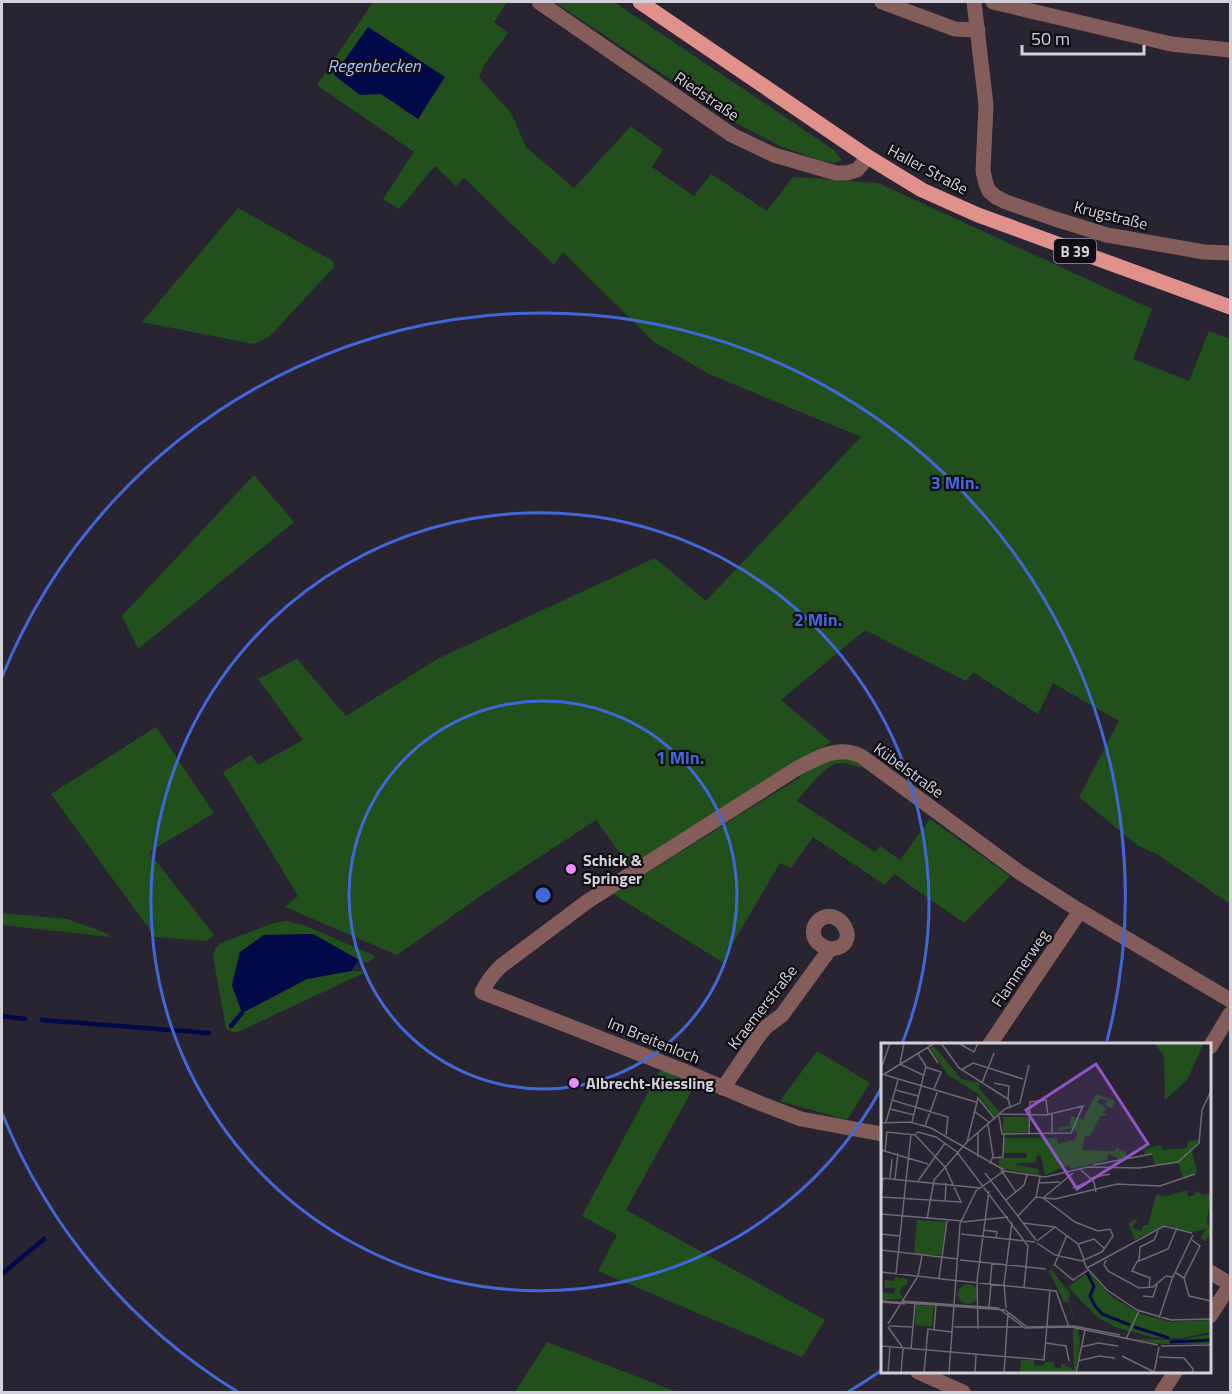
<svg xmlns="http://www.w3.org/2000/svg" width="1232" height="1394" viewBox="0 0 1232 1394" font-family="'Titillium Web',sans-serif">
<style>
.green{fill:#22501d;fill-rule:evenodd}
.water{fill:#010949}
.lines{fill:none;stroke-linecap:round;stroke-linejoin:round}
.stream{stroke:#010949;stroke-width:4.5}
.minor{stroke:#845d5a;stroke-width:15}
.major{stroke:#e1918c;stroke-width:15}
.ring{fill:none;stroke:#4168d8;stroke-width:3}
.poi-dot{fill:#ea8dfd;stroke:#100e14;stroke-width:2}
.labels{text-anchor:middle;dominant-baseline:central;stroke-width:4.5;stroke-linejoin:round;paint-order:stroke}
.shield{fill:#100e14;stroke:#98969f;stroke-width:1.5}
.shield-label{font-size:15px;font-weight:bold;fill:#d3d0da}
.street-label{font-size:16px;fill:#d3d0da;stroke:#100e14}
.poi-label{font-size:16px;font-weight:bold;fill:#d3d0da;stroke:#100e14;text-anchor:start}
.water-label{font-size:18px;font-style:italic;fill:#a3bff8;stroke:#100e14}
.inset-river{fill:none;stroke:#010949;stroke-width:3}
.inset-road{fill:none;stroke:#6d6975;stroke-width:1.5}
.view{fill:#9155c6;fill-opacity:0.15;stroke:#9155c6;stroke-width:3}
.inset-edge{fill:none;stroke:#d3d0da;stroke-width:3}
.centre{fill:#4168d8;stroke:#100e14;stroke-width:3}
.ring-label{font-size:18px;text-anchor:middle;font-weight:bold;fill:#4168d8;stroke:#100e14;stroke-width:4.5;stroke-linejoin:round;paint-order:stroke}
</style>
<rect width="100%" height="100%" fill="#292432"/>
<!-- green -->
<g class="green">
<path d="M373 2H507L494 22 508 33 484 65 479 77 511 113 526 147 574 188 631 126 663 150 652 167 694 196 711 174 767 211 793 177 878 183 1152 309 1133 359 1189 381 1209 331 1230 339V904L1157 854 1137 845 1079 797 1119 721 1053 683 1038 714 973 672 966 681 865 630 781 700 831 742 629 866 596 820 485 893 397 955 285 907 298 896 223 772 251 755 258 765 303 740 258 679 297 659 346 716 439 658 655 558 706 601 861 437 709 374 654 342 563 252 554 265 464 178 456 186 435 166 399 209 383 199 414 152 317 85ZM444 77 393 102 381 94Z"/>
<path d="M557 2H614L834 150 842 160 835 163 819 160 780 146 736 123 556 3Z"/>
<path d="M238 208 333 261 334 267 270 336 254 344 142 322Z"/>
<path d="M254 475 294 522 138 649 122 616Z"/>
<path d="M156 727 214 813 149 852 214 935 206 941 155 937 51 794Z"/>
<path d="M835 756 850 759 862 765 859 767C851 765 843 762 835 764 826 766 803 793 797 801L875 852 880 846 900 860 930 819 1010 876 964 923 894 874 885 885 813 837 791 868 780 863 722 962 613 894 799 778 812 765Z"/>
<path d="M2 913 67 919 106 933 111 937 2 925Z"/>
<path d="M287 921 306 926 375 956 368 963 359 960 313 934 264 935 240 952 232 985 242 1013 307 979 351 971H368L240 1031 233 1032 226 1028 213 956 215 949 221 943 274 923Z"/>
<path d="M817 1051 870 1083 847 1120 780 1101Z"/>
<path d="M662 1067 697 1081 626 1210 825 1320 802 1357 598 1271 617 1235 582 1216Z"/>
<path d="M547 1342 677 1392H515Z"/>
</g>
<!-- water -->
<g class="water">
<path d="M368 27 445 77 418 119 381 94 360 95 334 75Z"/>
<path d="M313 934 359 960 351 971 307 979 242 1013 232 985 240 952 264 935Z"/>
</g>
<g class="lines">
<!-- stream -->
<g class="stream">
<path d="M2 1016 25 1019"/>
<path d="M42 1020 209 1033"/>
<path d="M231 1026 242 1013"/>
<path d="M2 1274 44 1239"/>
</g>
<!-- minor -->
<g class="minor">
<path d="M539 2 732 135 774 155 836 173H847L857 170 868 157"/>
<path d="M882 2 955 29 978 30"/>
<path d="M974 2 986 105 983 171 986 184 989 191 996 197 1006 202 1055 219 1107 235 1204 252 1230 253"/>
<path d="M993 2 1171 44 1230 50"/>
<path d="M990 1044 1080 911"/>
<path d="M1210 1047 1230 1014"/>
<path d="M723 1088 760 1034 766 1027 782 1015 830 949C865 947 839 902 818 921 811 928 812 940 821 945 823 947 827 948 830 949"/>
<path d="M882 1134 801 1119 757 1102 684 1071 482 992C487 981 493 974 501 966L588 901 796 769C814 760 835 746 856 754 861 755 865 759 869 762L1019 872 1080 911 1230 1000"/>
<path d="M1210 1272 1230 1284"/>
<path d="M1210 1316 1230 1285"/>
<path d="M918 1372 963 1392"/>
<path d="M1162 1392 1175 1372"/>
</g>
<!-- major -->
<path class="major" d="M640 2 868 157 922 190 978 215 1230 307"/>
</g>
<!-- distance rings -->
<g class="ring">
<circle cx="543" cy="895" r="194"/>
<path d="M882 1087A389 389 0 1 1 902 1044"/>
<path d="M882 1370A583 583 0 0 1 848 1392M238 1392A583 583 0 0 1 2 1113M2 677A583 583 0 0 1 1107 1041"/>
</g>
<!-- markers -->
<g class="poi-dot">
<circle cx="571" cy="869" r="6"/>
<circle cx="574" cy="1083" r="6"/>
</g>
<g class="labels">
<!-- shield labels -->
<rect class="shield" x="1054" y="239" width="42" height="24" rx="4.5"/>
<g class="shield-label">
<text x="1075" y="251">B 39</text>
</g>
<!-- street labels -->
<g class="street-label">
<text transform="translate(707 96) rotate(34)">Riedstraße</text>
<text transform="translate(928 169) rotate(28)">Haller Straße</text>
<text transform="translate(1111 215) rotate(14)">Krugstraße</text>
<text transform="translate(909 770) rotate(36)">Kübelstraße</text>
<text transform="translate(1020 968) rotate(-56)">Flammerweg</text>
<text transform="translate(762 1007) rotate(-52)">Kraemerstraße</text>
<text transform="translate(654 1040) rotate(22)">Im Breitenloch</text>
</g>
<!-- poi labels -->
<g class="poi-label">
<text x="583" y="860">Schick &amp;<tspan x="583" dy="18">Springer</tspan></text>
<text x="586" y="1083">Albrecht-Kiessling</text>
</g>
<!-- water labels -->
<g class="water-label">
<text x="374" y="65">Regenbecken</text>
</g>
</g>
<!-- overview -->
<g transform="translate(881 1043)">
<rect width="330" height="330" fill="#292432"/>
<path d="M273 0H323L306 37 284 57 283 13ZM53 3 80 36 98 40 99 47 119 69 114 74 96 50 67 32 49 6ZM215 51 234 58 231 65 224 62 226 58 219 55 216 59 225 65 222 70 227 72 220 73 209 93H204L201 107 233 108 237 104 238 107 245 108V118L238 120 236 114 227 111 226 117 190 126 188 122 164 132 160 112 155 113 156 119 133 121 157 126 158 132 118 125V115H146V110H123V95H176L177 101 194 97 196 90 191 85 177 88 178 84 189 83 190 73 202 76ZM122 74H148L147 89 122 90ZM318 97 311 109 316 129 303 136 297 120 274 122 271 111 264 113 263 106 280 102 282 107 306 105 307 98ZM306 147 307 153 314 152V148L323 152 330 150 326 179 330 189 324 198 319 195 325 186 311 189 285 182 254 197 248 181 257 174 251 185 260 188 263 182H267L275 152 286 153ZM36 177 65 179 60 212 33 211ZM170 226 190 252 187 255 194 280 187 259H183L168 228ZM208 229 231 254 260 271 290 279 330 277V289L302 295H274L234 284 214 272 187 244ZM14 234 26 236V242H22L19 249 22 256 0 257V249L13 251 14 245H4V237L13 238ZM77 251a10 10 0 1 1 20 0a10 10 0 1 1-20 0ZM35 262 53 263 51 284 34 282ZM192 286H197L199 301 194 330H139L140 317H153V322L162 323 164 319H173V324L180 325V320L193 327ZM330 291V301H280L248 296 300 297Z" fill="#22501d"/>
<path class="inset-river" d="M206 230 213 243 209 253 214 263 221 271 249 282M253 284 288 295M289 299 330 297"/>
<path class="inset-road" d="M23 0 19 21 42 32M60 0 78 25 127 56 129 63M77 0 93 9 97 0M47 5 57 20M44 24 60 29 53 46M0 26 9 0M80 27 92 20 142 36M4 32 95 59M0 33 54 0M101 40 113 10M113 40 128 43 127 56M14 47 37 53M11 57 67 74 65 92M9 66 33 72M93 68 109 80M118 73 121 91 190 90 202 63 165 72 119 71M5 79 17 37M31 79 45 23 37 11M0 80 29 79 50 85 123 127M107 82 112 113 109 121M44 83 57 47M171 89V70M148 90 149 59 165 57 167 72M86 99 97 55 114 76M0 107 47 121M4 108 6 89 34 92 37 89 55 94 76 109 147 203 143 244M97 114V90M112 115 122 114 123 91M212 122 271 111M120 127 135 149M200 127 213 139 215 149M104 130 155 197M0 135 99 145M9 135 11 116M210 135 229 131M14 136 17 110M37 138 64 100M158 140 179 139M192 145 211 137M0 154 80 159 64 124 34 92M155 154 174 156 236 141 279 143 314 131M0 155 2 135M162 155 192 130M125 157 143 142 146 132M64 159 65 140M0 171 82 178M137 173 155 154 159 134M46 176 53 137 86 99 124 66 139 60 148 22M82 179 127 174M142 180 174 184 197 201 203 216M102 187 116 189 115 195M277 188 273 197 259 204 258 218 287 206 296 185M0 191 19 193M80 191 154 199M156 198 174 184M156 200 174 212 201 218 221 209 232 193 229 186 217 188 194 179 162 155M197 201 213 196 224 206M0 207 77 216M202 215 205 224 226 247 256 267 290 277 330 276M79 217 165 226M225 217 223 222 227 228 258 245 272 244 285 233 292 234M257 217 251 228 269 235 268 245M174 222 192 237 207 227M173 223 186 192M206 225 283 183 311 190M0 229 62 236M295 230 303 235 308 253 330 258M15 231 30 91M58 235 66 178M303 235 319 203 311 197M60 236 175 248 188 284M109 241 111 220M262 253 272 254 276 242M0 258 124 267 146 284 193 283 239 292M21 258 117 265 144 285 190 284 277 302M0 259 24 261M108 264 110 241M125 265 123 241 131 179M278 275 291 236 312 192M7 281 37 233 41 213M8 283 32 284M7 284 22 305 20 330M73 284H142M53 286 55 263M97 286 96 238 108 148M245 296 258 268M165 300 185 303 188 318M0 303 163 317 169 247M280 303 330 302M200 304 217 300 237 303M30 306 34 261M241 313 273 329M278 314 303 315 312 326 311 330M197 318 218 313 234 315M7 330 9 304M43 330 47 286 71 289M68 330 79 181 95 148 123 128 164 134 207 124 258 125 297 119 318 100 321 67 330 48M94 330 95 312M123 330 127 269M195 330 204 287M212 330H231M273 330 278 304"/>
<path class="view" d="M215 21 267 101 196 146 145 67Z"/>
<rect width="330" height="330" class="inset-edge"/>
</g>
<circle cx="543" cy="895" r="9" class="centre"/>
<g class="ring-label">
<text x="955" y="489">3 Min.</text>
<text x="818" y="626">2 Min.</text>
<text x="680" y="764">1 Min.</text>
</g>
<!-- border -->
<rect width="1232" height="1394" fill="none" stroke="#d3d0da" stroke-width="6"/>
<!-- scale -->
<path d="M1022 45v9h122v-9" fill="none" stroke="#d3d0da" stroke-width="3"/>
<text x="1031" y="45" font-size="18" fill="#d3d0da" stroke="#100e14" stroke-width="4.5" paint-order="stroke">50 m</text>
</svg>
